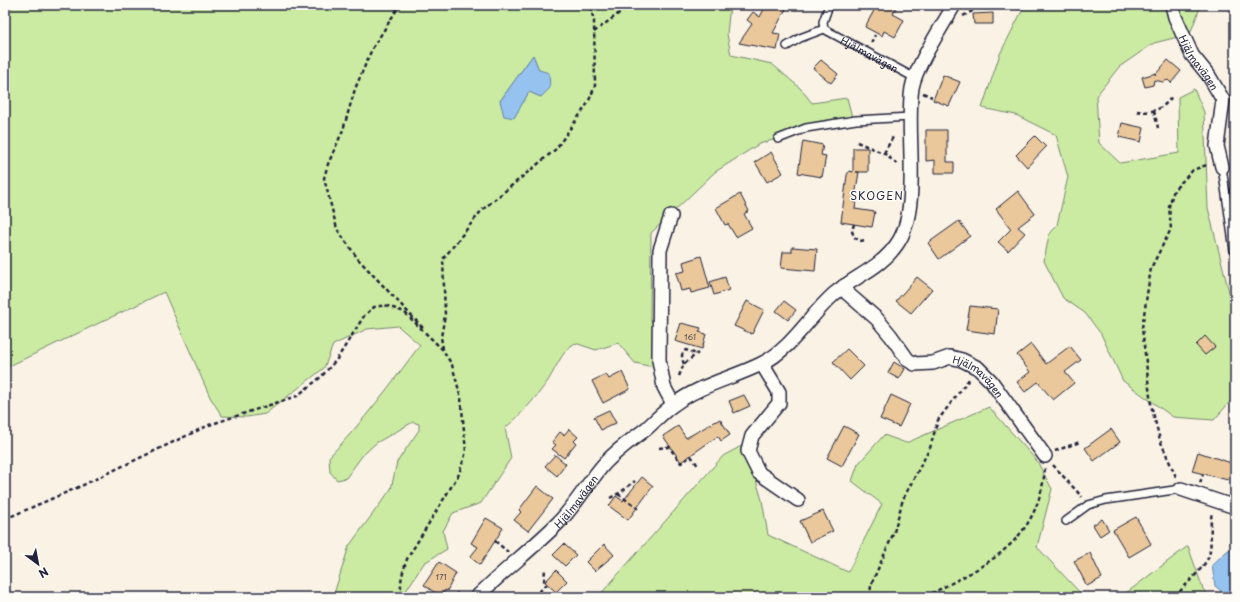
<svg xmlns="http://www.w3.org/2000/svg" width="1240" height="602" viewBox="0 0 1240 602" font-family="'Playpen Sans',sans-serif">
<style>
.green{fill:#cbeba2;stroke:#76866e;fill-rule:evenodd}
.water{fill:#96c2ef;stroke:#6882a7}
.building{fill:#eac89b;stroke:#22223b}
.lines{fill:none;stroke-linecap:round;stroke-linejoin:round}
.service-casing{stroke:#22223b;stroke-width:10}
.minor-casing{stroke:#22223b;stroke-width:16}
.path{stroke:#22223b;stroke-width:2.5;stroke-dasharray:4 3;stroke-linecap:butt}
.service{stroke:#fdfcf7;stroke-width:7}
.minor{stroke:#fdfcf7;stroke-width:13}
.labels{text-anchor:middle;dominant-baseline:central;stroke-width:3;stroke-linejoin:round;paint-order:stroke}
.number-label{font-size:8px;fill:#544c53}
.street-label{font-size:10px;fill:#22223b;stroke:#fdfcf7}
.neighbourhood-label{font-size:11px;letter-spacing:1px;fill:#22223b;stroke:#fdfcf7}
</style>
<rect width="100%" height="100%" fill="#f9f2e5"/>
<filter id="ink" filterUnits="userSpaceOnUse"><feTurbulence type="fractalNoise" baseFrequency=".025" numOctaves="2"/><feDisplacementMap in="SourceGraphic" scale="8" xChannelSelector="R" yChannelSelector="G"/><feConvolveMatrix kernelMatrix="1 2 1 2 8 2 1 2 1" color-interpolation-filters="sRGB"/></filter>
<g filter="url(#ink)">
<!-- green -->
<g class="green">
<path d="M5 5H730L727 34 731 55 772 64 800 88 812 103 847 98 852 117 759 144 715 172 651 233 650 318 655 327 652 342 653 367 635 363 618 343 596 350 575 343C560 352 555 372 545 385 533 401 520 416 505 428L511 458 481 503 453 513 443 531 447 549 424 563 402 597H333L349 546 391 489 397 462 419 430V424L413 422 376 443 362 456 346 478 337 480 330 472 329 457C363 422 391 384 420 345L398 326 367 329 333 345 324 368 265 414 247 417 222 416 210 397 164 292 5 368ZM533 55 539 70 541 97 529 92 514 117 500 101Z"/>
<path d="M1025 5H1201L1190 34 1154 43 1119 67 1096 96 1099 143 1120 163 1179 153 1178 97 1194 89 1204 112 1208 208 1232 304 1235 326V396L1214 420 1173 417 1123 381 1101 334 1085 313 1063 298 1044 261 1049 235 1057 225 1068 177 1056 135 1016 115 982 108 1000 54Z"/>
<path d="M989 407 1037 461 1052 489 1037 547 1084 597H598L723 456 745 444 762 500 768 535 848 572 882 504 852 481 858 464 884 435 906 443Z"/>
<path d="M1188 546 1203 589 1210 597H1121Z"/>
</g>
<!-- water -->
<g class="water">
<path d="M533 55 539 70 549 73 550 88 541 97 529 92 514 118 504 116 500 101Z"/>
<path d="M1235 547V597H1228L1215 586 1212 565 1227 551Z"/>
</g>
<!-- building -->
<g class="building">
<path d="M766 5H788L773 33 780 34 777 50 739 43 752 24 747 20 753 12 760 17Z"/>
<path d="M877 5H889L896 8 893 14 904 20 895 37 884 31 882 36 865 27Z"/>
<path d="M993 13V24H974L973 14Z"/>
<path d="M821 60 838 74 831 83 813 68Z"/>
<path d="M1168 60 1181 71 1171 83 1168 80 1163 82 1154 80 1153 85 1145 87 1142 77 1156 73 1155 75Z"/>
<path d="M943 75 960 82 949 106 933 100Z"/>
<path d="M1122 123 1144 128 1141 142 1119 137Z"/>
<path d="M926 130H947V162H954V173H935V160L926 161Z"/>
<path d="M1035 136 1046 147 1027 167 1016 155Z"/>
<path d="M803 141 823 145 821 155 826 156 822 177 798 173Z"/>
<path d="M853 148H868V172H856H859L854 202H856L855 209 875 212 872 227 841 222 847 175 849 171 853 172Z"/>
<path d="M771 152 783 173 767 182 755 162Z"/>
<path d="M1018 191 1035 214 1018 227 1025 233 1008 251 998 242 1011 229 996 209Z"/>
<path d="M740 194 749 211 744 214 752 228 736 237 728 224 725 225 716 208Z"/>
<path d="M959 221 970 236 939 259 928 243Z"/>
<path d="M792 247 817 249 815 271 781 268 783 252H792Z"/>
<path d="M701 256 710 288 691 293 690 289 681 291 676 273 685 271 683 262Z"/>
<path d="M725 277 729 290 714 295 710 282Z"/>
<path d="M917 277 932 289 911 313 896 301Z"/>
<path d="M747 301 764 310 752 334 734 326Z"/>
<path d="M784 301 796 310 788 320 776 311Z"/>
<path d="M970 306 998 309 995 334 966 330Z"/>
<path d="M681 323 701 328 699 332 706 334 702 349 675 341Z"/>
<path d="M1205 336 1215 347 1205 355 1196 345Z"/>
<path d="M1031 344 1046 364 1070 346 1081 360 1065 372 1074 383 1053 400 1038 382 1025 392 1017 382 1030 372 1017 355Z"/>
<path d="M847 349 864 366 850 380 833 362Z"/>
<path d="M894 362 905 369 899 379 888 373Z"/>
<path d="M622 372 630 389 603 403 592 381 606 374 609 379Z"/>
<path d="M744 395 750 406 734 413 729 401Z"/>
<path d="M891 395 910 404 899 427 880 419Z"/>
<path d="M609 410 616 423 601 430 594 417Z"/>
<path d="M720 419 730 435 721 441 718 436 681 462 663 436 678 426 686 438Z"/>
<path d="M844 426 859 434 842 466 827 458Z"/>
<path d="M569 429 578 437 574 441 576 443 564 458 552 449 556 445 552 442 560 432 564 435Z"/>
<path d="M1111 429 1120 442 1094 461 1085 448Z"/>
<path d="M1198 452 1234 464 1228 480 1192 471Z"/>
<path d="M555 455 566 464 557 476 545 466Z"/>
<path d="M642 477 653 486 628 520 609 506 616 496 623 501Z"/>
<path d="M537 486 553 499 528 531 514 520 521 512 519 510Z"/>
<path d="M823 511 833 531 810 542 800 521Z"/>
<path d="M1136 517 1151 544 1129 557 1113 530Z"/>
<path d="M486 518 503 528 480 565 470 557 478 547 471 543Z"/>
<path d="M1102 519 1109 530 1100 536 1093 525Z"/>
<path d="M564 544 576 555 565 566 553 555Z"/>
<path d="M604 544 614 555 595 571 586 562Z"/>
<path d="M1090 553 1102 578 1087 586 1074 561Z"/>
<path d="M439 562 456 573 447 591 445 590 441 597 424 585Z"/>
<path d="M556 570 567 581 556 592 545 582Z"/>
</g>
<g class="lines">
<defs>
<g id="service">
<path id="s1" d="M829 5 823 22 824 29 915 78"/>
<path d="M787 46 800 38 824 29"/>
<path d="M778 139 806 128 856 120 911 117"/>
<path d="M1222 167 1234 250"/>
<path d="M1066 521 1088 505 1106 500 1181 489"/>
</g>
<g id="minor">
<path id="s2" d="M1172 5 1175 17 1192 55 1209 76 1223 100 1217 146 1222 167"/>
<path d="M671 216 660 250 659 360 664 387 673 404"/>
<path id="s3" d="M844 286 847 293 877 319 891 336 908 360 915 364 933 363 950 357 962 360 978 368 991 381 1045 456"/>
<path d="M762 364 779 392V403L752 436 748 451 759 473 798 500"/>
<path d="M1181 489 1235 507"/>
<path id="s4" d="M477 597C503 571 532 549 558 523 576 505 588 482 605 463 618 449 631 440 646 429 655 421 663 412 673 405 699 385 733 378 761 364 792 349 809 316 834 294 855 276 881 268 897 244 922 209 905 130 912 88 916 65 942 27 954 5"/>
</g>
</defs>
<!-- service casing -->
<use href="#service" class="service-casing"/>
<!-- minor casing -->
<use href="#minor" class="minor-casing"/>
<!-- path -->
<g class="path">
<path d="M402 5 396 11 372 49 355 89 343 130 328 164 324 178 337 229 358 259 423 328"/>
<path d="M963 16 976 9 992 5"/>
<path d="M594 32 630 5"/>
<path d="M871 43 875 35"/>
<path d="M923 93 932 97"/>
<path d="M1137 111C1151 114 1164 109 1172 96"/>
<path d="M1154 111 1158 128"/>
<path d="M857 142 885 154 898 165"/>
<path d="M884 153 893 137"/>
<path d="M854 224 852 231 854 237 860 241 866 240"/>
<path d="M443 349 441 337 445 315 443 259 482 210 556 149 588 103 595 86 594 21 590 5"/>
<path d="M684 364C682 359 680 353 686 350L696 354"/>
<path d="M679 376 684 364 698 353"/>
<path d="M659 448 669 447 681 463 691 456 699 467"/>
<path d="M1055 451 1080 442"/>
<path d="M1053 465 1082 497"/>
<path d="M1176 477 1160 440 1151 405 1142 328 1151 268 1171 229 1169 206 1174 190 1193 170 1209 164"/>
<path d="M1200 483 1203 474"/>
<path d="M618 494 639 509"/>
<path d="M610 498 621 492 635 481"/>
<path d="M5 519 81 486 209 425 297 396 321 377 337 359 364 316 374 307 385 305 404 312 443 350 452 365 461 398 466 452 459 474 407 559C403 572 398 584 403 597"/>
<path d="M495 541 508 552"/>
<path d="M456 593 460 597"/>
<path d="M534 597 546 585 544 582 545 569"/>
<path d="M870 597 871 585 894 532 903 499 930 448 938 420 970 378"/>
<path d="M925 597C985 565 1038 545 1045 468"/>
<path d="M1175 597C1183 587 1203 569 1208 558 1213 546 1209 526 1212 512"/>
</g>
<!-- service -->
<use href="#service" class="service"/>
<!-- minor -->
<use href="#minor" class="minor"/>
</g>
</g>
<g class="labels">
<!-- number labels -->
<g class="number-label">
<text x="690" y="337">161</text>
<text x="441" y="577">171</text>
</g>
<!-- street labels -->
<g class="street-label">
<text stroke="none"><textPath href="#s1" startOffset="77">Hjälmavägen</textPath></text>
<text stroke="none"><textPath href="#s2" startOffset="64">Hjälmavägen</textPath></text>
<text stroke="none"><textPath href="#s3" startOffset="178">Hjälmavägen</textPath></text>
<text stroke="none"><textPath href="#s4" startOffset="138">Hjälmavägen</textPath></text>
</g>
<!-- neighbourhood labels -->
<g class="neighbourhood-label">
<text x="877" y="195">SKOGEN</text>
</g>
</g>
<!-- margin -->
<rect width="1240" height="602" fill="none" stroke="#fdfcf7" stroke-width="20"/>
<rect x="10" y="10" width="1220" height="582" fill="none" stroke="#22223b" stroke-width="1.5" filter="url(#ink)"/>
<!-- north arrow -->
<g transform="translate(38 564) rotate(148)" stroke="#fdfcf7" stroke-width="3" paint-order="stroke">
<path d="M0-3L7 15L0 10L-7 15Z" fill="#22223b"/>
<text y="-6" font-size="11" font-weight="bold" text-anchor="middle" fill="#22223b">N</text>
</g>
</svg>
